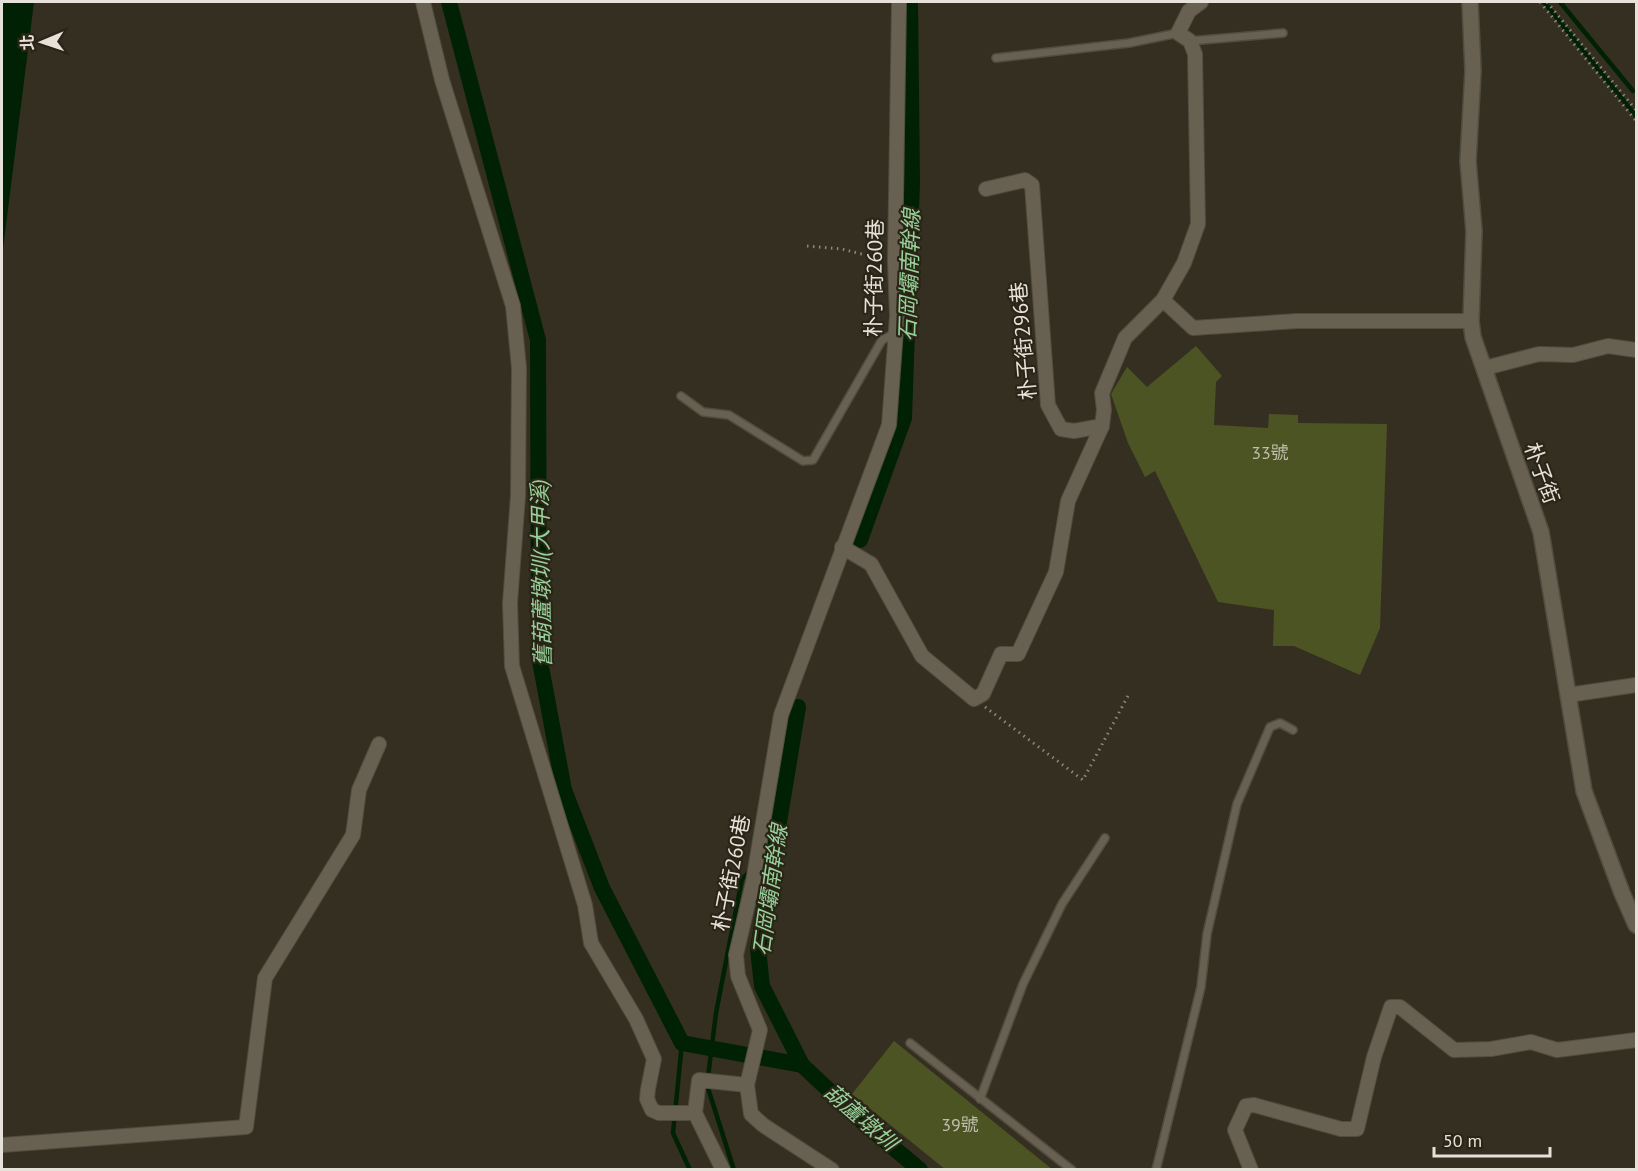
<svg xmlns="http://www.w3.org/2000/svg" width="1638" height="1171" viewBox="0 0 1638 1171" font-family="'PT Sans','Noto Sans TC',sans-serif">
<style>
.water{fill:#002103}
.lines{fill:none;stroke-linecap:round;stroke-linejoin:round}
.stream{stroke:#002103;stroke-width:4.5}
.canal{stroke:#002103;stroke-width:16}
.building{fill:#4d5424}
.service-casing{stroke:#514c40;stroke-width:10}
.minor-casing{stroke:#514c40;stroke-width:16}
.tertiary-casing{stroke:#514c40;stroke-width:18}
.path{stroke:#8e897e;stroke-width:3;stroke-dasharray:1.5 4.5;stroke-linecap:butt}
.service{stroke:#686152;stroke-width:7}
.minor{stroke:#686152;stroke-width:14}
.tertiary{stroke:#686152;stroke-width:15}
.labels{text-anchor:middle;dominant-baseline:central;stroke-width:4.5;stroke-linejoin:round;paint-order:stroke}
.number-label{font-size:18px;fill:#c0beac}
.street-label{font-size:21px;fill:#e6e2da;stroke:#2b2517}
.water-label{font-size:22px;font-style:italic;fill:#96d199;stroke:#2b2517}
</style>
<rect width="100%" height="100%" fill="#352f21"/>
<!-- water -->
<path class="water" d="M2 2H34L2 257Z"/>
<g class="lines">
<!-- stream -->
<g class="stream">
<path d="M1544 2 1636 116"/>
<path d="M1560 2 1633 91"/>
<path d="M682 1043 673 1133 690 1170"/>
<path d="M734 1170 707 1085 716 1013 742 879 748 873"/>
</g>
<!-- canal -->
<g class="canal">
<path d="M449 2 538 340 539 656 564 790 602 888 682 1043 802 1065"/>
<path d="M860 540 904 418 912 183 910 2"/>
<path d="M798 707 758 949 762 986 802 1065 865 1124 920 1170"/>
</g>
</g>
<!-- building -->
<g class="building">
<path d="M1196 346 1222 376 1216 382 1214 425 1268 428 1269 414 1298 415V423L1387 424 1380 628 1360 675 1294 646H1273L1274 610 1218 602 1155 471 1145 477 1128 443 1111 394 1127 367 1147 387Z"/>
<path d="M894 1041 1053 1170H946L852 1094Z"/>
</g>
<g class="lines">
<defs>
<g id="service">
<path d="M1190 41 1283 33"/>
<path d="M996 58 1129 43 1178 33"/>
<path d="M681 396 703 412 729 415 803 461 813 460 882 340 894 334"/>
<path d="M910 1043 1072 1170"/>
<path d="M980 1099 1023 984 1062 904 1105 838"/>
<path d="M1156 1170 1201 987 1207 934 1237 804 1270 727 1280 723 1293 730"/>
</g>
<g id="minor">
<path d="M423 2 442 80 513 306 519 368 518 496 510 603 512 666 585 905 591 943 636 1019 654 1059 648 1089 647 1099 652 1110 659 1113H695"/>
<path d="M986 189 1025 180 1032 185 1048 405 1061 429 1074 431 1102 426 1104 410 1102 393 1125 338 1163 300 1193 328 1297 321H1471"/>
<path d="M1163 300 1184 263 1198 224 1195 54 1190 41 1178 33 1189 11 1201 2"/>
<path d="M1485 368 1539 354 1573 355 1608 346 1636 350"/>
<path d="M842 547 871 564 922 656 974 699 983 694 1001 654H1018L1056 572 1068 501 1102 426"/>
<path d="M1568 695 1636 685"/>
<path d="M2 1145 246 1127 265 978 353 835 359 790 379 744"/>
<path d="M723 1170 695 1113 699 1080 747 1085"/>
<path d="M832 1170 763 1125 751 1114 747 1085 760 1030 738 976 736 955 753 882 781 715 889 425 897 316 895 262 899 2"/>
<path d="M1251 1170 1235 1130 1246 1106 1254 1105 1341 1129H1357L1374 1057 1391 1007H1400L1454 1050 1491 1049 1531 1042 1557 1050 1636 1040"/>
</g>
<path id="tertiary" d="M1470 2 1473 71 1468 161 1474 231 1471 321 1473 337 1541 532 1584 791 1622 893 1636 925"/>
</defs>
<!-- service casing -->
<use href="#service" class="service-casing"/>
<!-- minor casing -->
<use href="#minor" class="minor-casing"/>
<!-- tertiary casing -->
<use href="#tertiary" class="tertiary-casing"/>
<!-- path -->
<g class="path">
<path d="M1540 2 1636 121"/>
<path d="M1547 2 1636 110"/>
<path d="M807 246 842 249 881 259"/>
<path d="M985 707 1083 780 1129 694"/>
</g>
<!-- service -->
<use href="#service" class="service"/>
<!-- minor -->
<use href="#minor" class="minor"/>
<!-- tertiary -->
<use href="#tertiary" class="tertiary"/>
</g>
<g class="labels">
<!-- number labels -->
<g class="number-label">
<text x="1270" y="452">33號</text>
<text x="960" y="1124">39號</text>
</g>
<!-- street labels -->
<g class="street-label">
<text transform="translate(874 278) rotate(-89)">朴子街260巷</text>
<text transform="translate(1023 341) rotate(-95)">朴子街296巷</text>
<text transform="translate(1542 473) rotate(70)">朴子街</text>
<text transform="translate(731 873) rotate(-79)">朴子街260巷</text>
</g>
<!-- water labels -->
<g class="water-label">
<text transform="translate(909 275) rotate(-88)">石岡壩南幹線</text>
<text transform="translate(541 573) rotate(-91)">舊葫蘆墩圳(大甲溪)</text>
<text transform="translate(770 890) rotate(-82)">石岡壩南幹線</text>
<text transform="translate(861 1117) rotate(41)">葫蘆墩圳</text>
</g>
</g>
<!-- border -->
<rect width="1638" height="1171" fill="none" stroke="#e6e2da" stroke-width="6"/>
<!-- north arrow -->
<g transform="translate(42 42) rotate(268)" stroke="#2b2517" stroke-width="4.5" paint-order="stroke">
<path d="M0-4.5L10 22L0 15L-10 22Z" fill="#e6e2da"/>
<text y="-9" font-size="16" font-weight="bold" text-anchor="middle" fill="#e6e2da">北</text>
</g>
<!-- scale -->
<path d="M1434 1147v9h116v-9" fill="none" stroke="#e6e2da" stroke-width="3"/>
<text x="1443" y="1147" font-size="18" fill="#e6e2da" stroke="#2b2517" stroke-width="4.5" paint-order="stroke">50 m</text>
</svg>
